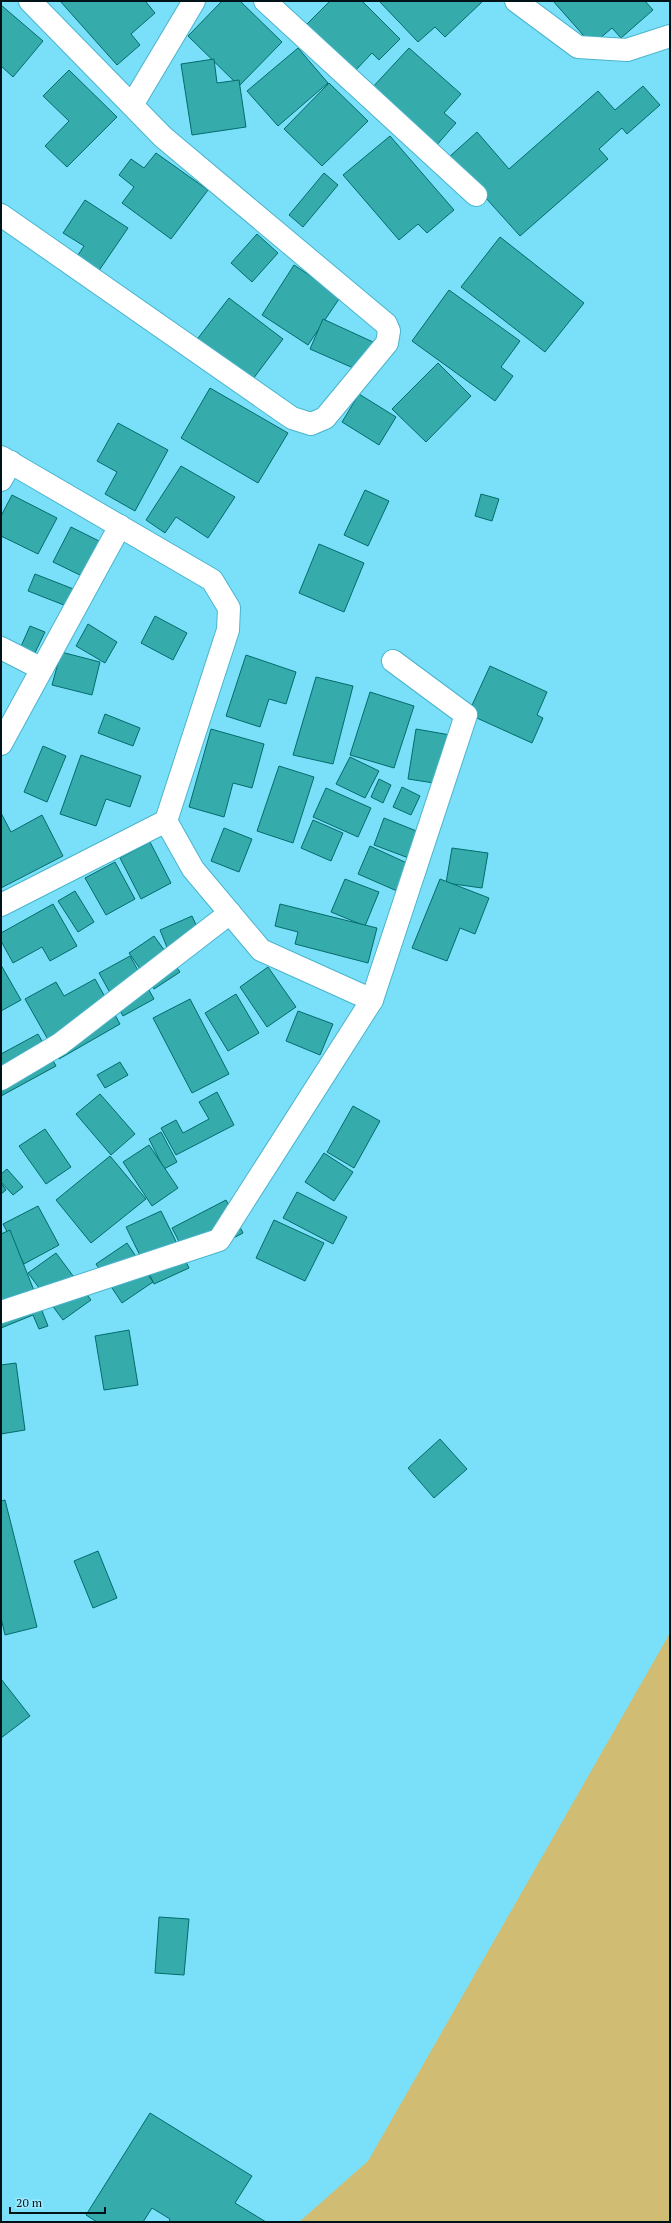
<svg xmlns="http://www.w3.org/2000/svg" width="671" height="2223" viewBox="0 0 671 2223" font-family="'PT Serif',serif">
<style>
.green{fill:#d0bd73}
.building{fill:#35abac;stroke:#036c6c}
.lines{fill:none;stroke-linecap:round;stroke-linejoin:round}
.minor-casing{stroke:#4bb4cc;stroke-width:24}
.minor{stroke:#fff;stroke-width:22}
</style>
<rect width="100%" height="100%" fill="#7ae0f9"/>
<!-- green -->
<path class="green" d="M670 1633V2222H299L368 2161Z"/>
<!-- building -->
<g class="building">
<path d="M60 1H148L146 2 155 13 131 34 140 45 117 65Z"/>
<path d="M222 1H240L282 42 239 86 188 36Z"/>
<path d="M330 1H362L400 39 379 60 372 53 354 72 307 24Z"/>
<path d="M379 1H483L445 37 435 27 418 42Z"/>
<path d="M553 1H645L653 10 621 38 612 28 592 45Z"/>
<path d="M1 5 43 41 13 77 1 66Z"/>
<path d="M298 48 328 83 278 126 247 91Z"/>
<path d="M409 48 461 94 444 113 456 123 435 147 371 89Z"/>
<path d="M214 59 217 83 239 80 246 127 192 135 181 64Z"/>
<path d="M69 70 117 117 67 167 45 146 69 121 43 96Z"/>
<path d="M329 83 368 121 322 166 284 129Z"/>
<path d="M643 86 660 105 627 134 622 128 599 149 608 159 520 236 449 157 477 132 509 169 598 91 615 110Z"/>
<path d="M390 136 454 210 427 233 418 224 399 240 343 175Z"/>
<path d="M156 153 208 190 171 239 122 203 134 187 119 175 131 159 144 168Z"/>
<path d="M324 173 338 185 303 227 289 215Z"/>
<path d="M85 200 128 228 96 275 74 261 84 246 63 233Z"/>
<path d="M257 234 278 253 252 282 231 263Z"/>
<path d="M500 237 584 303 545 352 461 287Z"/>
<path d="M294 265 341 296 308 345 262 315Z"/>
<path d="M449 290 520 341 501 367 513 376 495 401 412 341Z"/>
<path d="M229 298 283 339 250 383 195 342Z"/>
<path d="M323 319 373 342 360 371 310 349Z"/>
<path d="M438 363 471 396 426 442 392 409Z"/>
<path d="M210 388 288 433 258 483 181 438Z"/>
<path d="M359 394 396 417 379 445 342 422Z"/>
<path d="M118 423 168 450 135 511 105 494 117 472 97 461Z"/>
<path d="M181 466 235 497 208 538 176 517 165 533 146 520Z"/>
<path d="M365 490 389 501 368 546 344 535Z"/>
<path d="M481 494 499 499 492 521 475 516Z"/>
<path d="M12 495 57 518 38 554 1 536V516Z"/>
<path d="M71 527 101 542 84 577 53 562Z"/>
<path d="M319 544 364 563 344 612 299 593Z"/>
<path d="M35 574 76 590 69 607 28 591Z"/>
<path d="M155 616 187 633 173 660 141 643Z"/>
<path d="M88 624 117 642 105 663 76 646Z"/>
<path d="M30 626 45 632 32 659 18 653Z"/>
<path d="M61 652 100 662 92 695 52 685Z"/>
<path d="M246 655 296 672 286 704 269 699 260 727 226 716Z"/>
<path d="M490 666 547 692 537 715 543 718 532 743 468 714Z"/>
<path d="M316 677 353 686 333 764 293 755Z"/>
<path d="M370 692 414 706 394 768 350 755Z"/>
<path d="M105 714 140 728 133 746 98 733Z"/>
<path d="M211 729 264 744 252 788 233 783 224 817 189 807Z"/>
<path d="M416 729 456 736 447 785 408 779Z"/>
<path d="M43 746 66 756 47 802 24 792Z"/>
<path d="M81 755 141 776 130 807 106 799 96 826 60 814Z"/>
<path d="M350 757 379 771 365 798 336 784Z"/>
<path d="M279 766 314 777 293 843 257 831Z"/>
<path d="M379 779 391 785 383 803 371 797Z"/>
<path d="M402 787 420 796 411 815 393 807Z"/>
<path d="M326 788 371 808 358 837 313 817Z"/>
<path d="M1 813 11 832 42 815 63 856 1 888Z"/>
<path d="M384 818 424 834 414 860 374 845Z"/>
<path d="M313 820 343 833 331 861 301 848Z"/>
<path d="M224 828 252 839 239 872 211 861Z"/>
<path d="M150 842 171 883 141 899 120 858Z"/>
<path d="M370 846 409 864 397 891 358 874Z"/>
<path d="M452 848 488 853 482 888 446 883Z"/>
<path d="M115 862 135 899 106 915 85 878Z"/>
<path d="M345 879 379 892 365 926 331 912Z"/>
<path d="M440 879 489 898 475 934 460 928 447 961 412 948Z"/>
<path d="M75 891 94 922 78 932 58 901Z"/>
<path d="M53 904 77 946 50 961 42 947 13 963 1 941V933Z"/>
<path d="M280 904 377 928 368 963 295 944 298 932 275 926Z"/>
<path d="M192 916 204 943 171 957 160 930Z"/>
<path d="M154 936 180 972 154 989 129 953Z"/>
<path d="M130 956 154 999 123 1016 99 973Z"/>
<path d="M1 965 21 1000 1 1011Z"/>
<path d="M268 967 296 1007 267 1027 240 987Z"/>
<path d="M95 979 120 1024 59 1059 25 999 56 982 64 996Z"/>
<path d="M236 994 259 1033 228 1051 205 1013Z"/>
<path d="M190 999 229 1074 192 1093 153 1018Z"/>
<path d="M298 1011 333 1024 320 1055 286 1041Z"/>
<path d="M38 1034 56 1066 1 1096V1054Z"/>
<path d="M120 1062 128 1075 105 1088 97 1075Z"/>
<path d="M217 1092 234 1125 176 1155 161 1128 176 1120 183 1133 209 1119 199 1102Z"/>
<path d="M100 1094 135 1134 111 1155 76 1114Z"/>
<path d="M353 1106 380 1121 354 1168 327 1152Z"/>
<path d="M45 1129 71 1167 46 1184 19 1146Z"/>
<path d="M161 1132 177 1162 164 1169 149 1139Z"/>
<path d="M149 1145 178 1188 152 1206 123 1162Z"/>
<path d="M324 1153 353 1172 334 1201 305 1182Z"/>
<path d="M110 1156 146 1199 91 1243 56 1200Z"/>
<path d="M7 1169 23 1187 13 1195 1 1182V1174Z"/>
<path d="M1 1183 6 1190 1 1194Z"/>
<path d="M297 1192 347 1217 333 1244 283 1218Z"/>
<path d="M226 1200 243 1233 189 1261 172 1228Z"/>
<path d="M38 1206 59 1245 24 1264 3 1224Z"/>
<path d="M161 1211 189 1268 154 1284 126 1227Z"/>
<path d="M274 1220 324 1243 305 1281 256 1258Z"/>
<path d="M10 1230 48 1326 39 1329 33 1315 1 1328V1234Z"/>
<path d="M127 1243 153 1282 122 1303 96 1264Z"/>
<path d="M56 1253 91 1300 63 1320 28 1273Z"/>
<path d="M129 1330 138 1385 104 1390 95 1336Z"/>
<path d="M16 1363 25 1430 1 1434V1365Z"/>
<path d="M440 1439 467 1469 434 1498 408 1468Z"/>
<path d="M5 1500 37 1627 5 1635 1 1618V1501Z"/>
<path d="M98 1551 117 1598 93 1608 74 1561Z"/>
<path d="M1 1679 30 1716 1 1738Z"/>
<path d="M159 1917 189 1919 184 1975 155 1973Z"/>
<path d="M150 2113 252 2176 235 2203 266 2222H169L170 2219 152 2208 143 2222H97L86 2215Z"/>
</g>
<g class="lines">
<defs>
<g id="minor">
<path d="M265 1 476 195"/>
<path d="M516 1 578 47 627 50 670 36"/>
<path d="M132 105 194 1"/>
<path d="M1 215 292 418 311 424 325 418 387 343 389 331 386 324 163 137 30 1"/>
<path d="M1 457 212 580 229 608 228 630 166 821 1 905"/>
<path d="M1 480 11 462"/>
<path d="M1 648 42 669"/>
<path d="M1 744 120 526"/>
<path d="M372 1000 466 715 393 661"/>
<path d="M1 1079 60 1044 230 913"/>
<path d="M1 1312 219 1240 372 1000 261 950 193 869 166 821"/>
</g>
</defs>
<!-- minor casing -->
<use href="#minor" class="minor-casing"/>
<!-- minor -->
<use href="#minor" class="minor"/>
</g>
<!-- border -->
<rect width="671" height="2223" fill="none" stroke="#001319" stroke-width="4"/>
<!-- scale -->
<path d="M10 2207v6h95v-6" fill="none" stroke="#001319" stroke-width="2"/>
<text x="16" y="2207" font-size="12" fill="#001319" stroke="#9ceafe" stroke-width="3" paint-order="stroke">20 m</text>
</svg>
